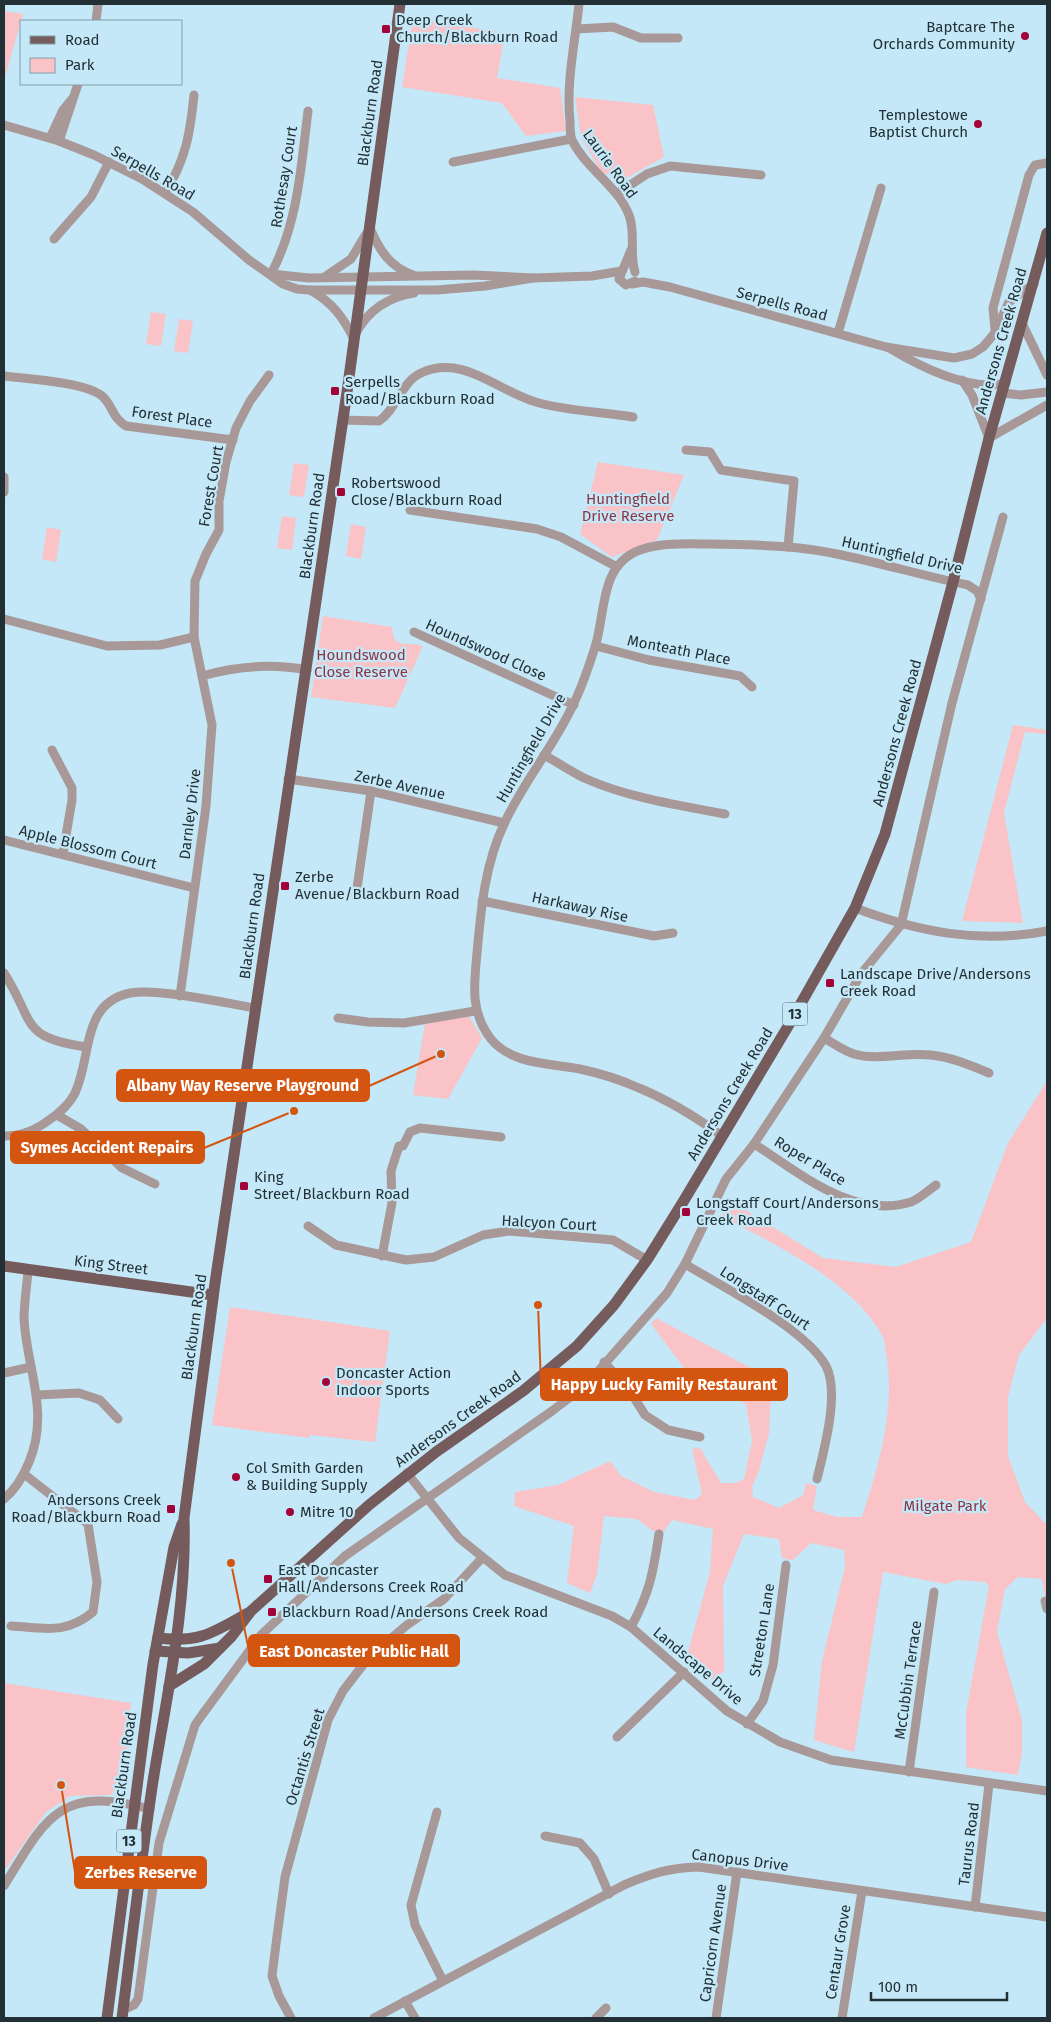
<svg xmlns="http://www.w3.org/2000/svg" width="1051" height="2022" viewBox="0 0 1051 2022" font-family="'Fira Sans',sans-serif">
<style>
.green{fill:#fac3c7}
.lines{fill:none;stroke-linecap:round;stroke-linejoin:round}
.minor{stroke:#a89898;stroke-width:9}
.major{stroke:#765b5d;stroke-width:11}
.poi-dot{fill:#a20237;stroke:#c4e8f7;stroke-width:2}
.labels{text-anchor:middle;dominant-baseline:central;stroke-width:4.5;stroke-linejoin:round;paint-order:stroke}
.shield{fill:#c4e8f7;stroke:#53676f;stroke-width:1}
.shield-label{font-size:14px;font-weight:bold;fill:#223035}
.poi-label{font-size:15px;fill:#223035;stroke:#c4e8f7;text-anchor:start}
.street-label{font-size:15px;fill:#223035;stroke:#c4e8f7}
.park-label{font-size:15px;fill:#8d3543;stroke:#c4e8f7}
.leader{fill:none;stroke:#d45510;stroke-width:2}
.callout-dot{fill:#d45510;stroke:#c4e8f7;stroke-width:2}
.callout{fill:#d45510;stroke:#d45510;stroke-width:2}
.callout-label{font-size:16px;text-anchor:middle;font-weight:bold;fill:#fff}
</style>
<rect width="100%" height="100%" fill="#c4e8f7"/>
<!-- green -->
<g class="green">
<path d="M4 11 23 14 4 81Z"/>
<path d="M413 18 505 33 497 78 560 88 566 131 526 136 502 103 402 87Z"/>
<path d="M575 97 653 105 664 157 623 180 601 172 581 137Z"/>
<path d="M151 312 166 314 161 346 146 344Z"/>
<path d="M179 319 193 321 188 353 174 351Z"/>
<path d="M598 462 684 475 657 540 612 557 580 534Z"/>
<path d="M294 463 309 465 304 497 289 495Z"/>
<path d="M282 516 296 518 292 550 277 548Z"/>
<path d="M351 524 366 527 361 559 346 556Z"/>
<path d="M47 527 61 530 56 562 42 559Z"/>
<path d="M323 616 392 627C393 652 409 640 423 646L395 708 311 697Z"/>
<path d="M1013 725 1047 730V734L1025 732 1004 813 1023 923 962 921Z"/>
<path d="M468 1015 482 1038 448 1099 413 1095 425 1024Z"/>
<path d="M1047 1081V1318L1019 1355 1008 1397V1456L1025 1502 1047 1525V1597H1045L1042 1579 1018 1577 1005 1589 997 1632 1022 1720V1753L1018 1775 966 1767V1713L989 1586 985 1582 957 1580 946 1584 883 1572 854 1752 814 1740 822 1661 845 1567 844 1550 811 1543 793 1560 782 1558 779 1539 744 1534 723 1586 724 1671 713 1681 687 1656 710 1572 713 1529 672 1520 664 1531H653L637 1519 604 1516 597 1574 590 1593 567 1583 574 1526 514 1506 515 1492 558 1485 610 1461 621 1476 654 1492 695 1500 702 1494 692 1449 700 1448 721 1483H736L744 1479 752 1441 746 1404 688 1373 651 1324 656 1318 753 1369 771 1392 769 1433 759 1471 752 1487 753 1497 779 1508 803 1495 806 1483 817 1486 813 1510 837 1517H862C879 1465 896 1408 886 1353 885 1347 885 1340 882 1335 850 1279 776 1245 721 1216L729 1200 823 1258 896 1267 971 1242 1008 1143Z"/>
<path d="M230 1307 390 1331 375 1442 310 1435 309 1438 212 1425Z"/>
<path d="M4 1683 131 1703 125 1775 111 1795 70 1796 46 1812 4 1871Z"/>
</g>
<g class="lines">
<!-- minor -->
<g class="minor">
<path d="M579 4C575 43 566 82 570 121 570 127 570 135 572 140 586 169 617 185 629 215 636 233 629 253 635 272"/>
<path d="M96 21 98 4"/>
<path d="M577 29 613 27 641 38H678"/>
<path d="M4 125 59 141 94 155 142 179 193 212 249 260 283 284 297 289 309 290H437L485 286 533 278"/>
<path d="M50 138 63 110 72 99"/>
<path d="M59 141 78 84"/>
<path d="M453 162 571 139"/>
<path d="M165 193C186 159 190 134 194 95"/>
<path d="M618 193 647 174 670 166 761 175"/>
<path d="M370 228C379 250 390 267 413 275"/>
<path d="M54 239 91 197 109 162"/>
<path d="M631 250 619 279 626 285 635 281"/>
<path d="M271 274 309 278 474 275 533 278 592 276 621 271"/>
<path d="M271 274C298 223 301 167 308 111"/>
<path d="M326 276 351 259 366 234"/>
<path d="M632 284 643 282 670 287 886 347 954 358 972 354 983 347 994 334 1009 302 1034 284"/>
<path d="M310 290C332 302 343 317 354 339"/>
<path d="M1022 323 1047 375"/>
<path d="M995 329 993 308 1029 175 1035 165 1047 163"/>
<path d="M356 333C369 309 388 297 414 293"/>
<path d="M838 333 881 188"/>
<path d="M889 348C919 366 970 392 1006 383"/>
<path d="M4 376C27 379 85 382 102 396 113 405 111 417 126 426L233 440"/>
<path d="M962 380 972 395 989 438 1047 405"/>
<path d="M1003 393 1021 395 1047 392"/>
<path d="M342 420 379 421C397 409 401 382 421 373 464 353 499 393 539 403 569 411 603 412 633 417"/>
<path d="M686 450 710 452 721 470 794 481 788 547"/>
<path d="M4 477V492"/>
<path d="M410 510 537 529 561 537 617 567"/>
<path d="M4 619 107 646 160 645 194 637"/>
<path d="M414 632 574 705"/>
<path d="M596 646 649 660 740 676 752 687"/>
<path d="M202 676C237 666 270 663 307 670"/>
<path d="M52 750 72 788V800L63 853"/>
<path d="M544 755C557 762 570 771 584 778 629 798 677 805 725 814"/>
<path d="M288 779 371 791 504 823"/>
<path d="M4 840 194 888"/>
<path d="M356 895 371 791"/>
<path d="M482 901 654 936 673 933"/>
<path d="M855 908C919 932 979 944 1047 931"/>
<path d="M4 973C35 1021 19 1038 87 1047"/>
<path d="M180 996 206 806 212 725 194 637 195 581 206 554 219 530V501L226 462 236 428 250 401 269 375"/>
<path d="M338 1018 368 1022 404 1023 475 1011"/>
<path d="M824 1038C833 1043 844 1051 854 1054 879 1061 905 1052 931 1055 951 1057 970 1065 989 1073"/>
<path d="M57 1115 81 1129 122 1168 155 1184"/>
<path d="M4 1136C20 1136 36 1130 49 1120 59 1114 70 1103 75 1093 92 1057 81 1003 130 993 159 988 224 1003 255 1008"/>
<path d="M722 1136C696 1117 668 1100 639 1088 621 1080 599 1073 580 1069 550 1063 512 1065 491 1039 470 1012 474 985 477 953 481 908 485 863 505 822 524 781 554 746 573 705 582 687 589 666 595 647 606 613 599 565 640 550 663 542 690 544 713 544 754 545 796 545 837 554 881 563 924 576 968 585L977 591 981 599"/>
<path d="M754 1144C799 1172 853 1220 911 1202 919 1199 929 1190 936 1185"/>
<path d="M308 1226 336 1245 406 1260 434 1257 483 1235 509 1231 613 1240 647 1260"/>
<path d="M382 1256 392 1203 391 1171 399 1146H403L410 1132 420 1128 501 1137"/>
<path d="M685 1264C723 1287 806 1329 826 1366 840 1393 824 1450 817 1479"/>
<path d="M604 1362 628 1388 645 1415 668 1430 700 1437"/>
<path d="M4 1373 31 1367"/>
<path d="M37 1395 79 1393 100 1400 118 1419"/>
<path d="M407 1473 459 1538 505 1575 612 1616 631 1627 727 1711 780 1742 831 1760 1047 1791"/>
<path d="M4 1499C16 1489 23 1477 29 1462 50 1412 27 1370 24 1319 24 1303 27 1286 28 1270"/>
<path d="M1045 1601 1047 1609"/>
<path d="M11 1626C45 1628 65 1635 93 1612L97 1582 88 1524 24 1474"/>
<path d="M631 1627C650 1592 653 1573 659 1534"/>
<path d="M747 1724 763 1701 773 1665 786 1565"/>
<path d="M617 1737 684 1672"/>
<path d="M909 1772 934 1592"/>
<path d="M437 1812 411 1905 415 1925 443 1981"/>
<path d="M545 1836 580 1843 594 1859 609 1894"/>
<path d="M4 1886C46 1817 60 1785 150 1809"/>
<path d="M975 1907 989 1784"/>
<path d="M405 2001 415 2018"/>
<path d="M123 2010 134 2005 138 1999 159 1843 195 1725 202 1715 261 1635 345 1556 552 1411 586 1385 667 1293 685 1264 726 1179 754 1144 824 1038 861 974 901 925 952 703 1003 517"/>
<path d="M291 2018 279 1996 272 1976 276 1944 285 1877 328 1720 343 1691 369 1657 407 1625 444 1599 482 1558"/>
<path d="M374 2018 624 1885C652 1873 669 1868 699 1867L1047 1917"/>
<path d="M596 2018 606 2008"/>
<path d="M716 2018 737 1872"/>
<path d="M842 2018 862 1891"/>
</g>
<!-- major -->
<g class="major">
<path d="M4 1266 213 1295"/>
<path d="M158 1638C200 1643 212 1633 248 1613"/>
<path d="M155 1651 188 1653 220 1648"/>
<path d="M169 1686 204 1664 232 1636 251 1611 369 1505 436 1452 523 1391 577 1346 614 1305 647 1260 683 1202 787 1028 855 908 885 834 953 582 989 438 1047 233"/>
<path d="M107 2018 153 1664 174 1547 182 1524"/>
<path d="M122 2018C132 1939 141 1860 153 1781 167 1694 187 1606 184 1518L215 1283 347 392 400 4"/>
</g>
</g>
<!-- markers -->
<g class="poi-dot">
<rect x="381" y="24" width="10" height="10" rx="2.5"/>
<circle cx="1025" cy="36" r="5"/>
<circle cx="978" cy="124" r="5"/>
<rect x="330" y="386" width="10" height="10" rx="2.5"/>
<rect x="336" y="487" width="10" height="10" rx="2.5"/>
<rect x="280" y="881" width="10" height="10" rx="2.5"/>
<rect x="825" y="978" width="10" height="10" rx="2.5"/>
<rect x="239" y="1181" width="10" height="10" rx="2.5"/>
<rect x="681" y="1207" width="10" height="10" rx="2.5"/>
<circle cx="326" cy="1382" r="5"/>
<circle cx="236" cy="1477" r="5"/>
<rect x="166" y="1504" width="10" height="10" rx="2.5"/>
<circle cx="290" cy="1512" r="5"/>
<rect x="263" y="1574" width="10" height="10" rx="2.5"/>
<rect x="267" y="1607" width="10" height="10" rx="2.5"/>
</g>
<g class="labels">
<!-- shield labels -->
<g class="shield">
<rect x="782.5" y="1002.5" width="25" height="23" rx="4"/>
<rect x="116.5" y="1829.5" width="25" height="23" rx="4"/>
</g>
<g class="shield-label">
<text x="795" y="1014">13</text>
<text x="129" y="1841">13</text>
</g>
<!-- poi labels -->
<g class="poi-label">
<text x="396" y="20">Deep Creek<tspan x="396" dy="17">Church/Blackburn Road</tspan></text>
<text x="1015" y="27" text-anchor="end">Baptcare The<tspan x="1015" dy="17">Orchards Community</tspan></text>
<text x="968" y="115" text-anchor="end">Templestowe<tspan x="968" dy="17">Baptist Church</tspan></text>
<text x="345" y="382">Serpells<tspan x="345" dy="17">Road/Blackburn Road</tspan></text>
<text x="351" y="483">Robertswood<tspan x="351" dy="17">Close/Blackburn Road</tspan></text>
<text x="295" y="877">Zerbe<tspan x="295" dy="17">Avenue/Blackburn Road</tspan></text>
<text x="840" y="974">Landscape Drive/Andersons<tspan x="840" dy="17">Creek Road</tspan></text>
<text x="254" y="1177">King<tspan x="254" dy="17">Street/Blackburn Road</tspan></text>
<text x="696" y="1203">Longstaff Court/Andersons<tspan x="696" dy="17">Creek Road</tspan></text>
<text x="336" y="1373">Doncaster Action<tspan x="336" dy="17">Indoor Sports</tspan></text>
<text x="246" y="1468">Col Smith Garden<tspan x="246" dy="17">&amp; Building Supply</tspan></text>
<text x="161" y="1500" text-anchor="end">Andersons Creek<tspan x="161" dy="17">Road/Blackburn Road</tspan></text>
<text x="300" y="1512">Mitre 10</text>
<text x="278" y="1570">East Doncaster<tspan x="278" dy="17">Hall/Andersons Creek Road</tspan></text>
<text x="282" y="1612">Blackburn Road/Andersons Creek Road</text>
</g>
<!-- street labels -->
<g class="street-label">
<text transform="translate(370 113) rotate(-82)">Blackburn Road</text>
<text transform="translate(610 164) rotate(54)">Laurie Road</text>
<text transform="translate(153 173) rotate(30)">Serpells Road</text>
<text transform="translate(284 177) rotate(-81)">Rothesay Court</text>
<text transform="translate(782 304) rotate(15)">Serpells Road</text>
<text transform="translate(1001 341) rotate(-74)">Andersons Creek Road</text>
<text transform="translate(172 417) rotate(8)">Forest Place</text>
<text transform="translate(211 486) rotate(-80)">Forest Court</text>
<text transform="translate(312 526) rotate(-82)">Blackburn Road</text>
<text transform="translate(902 555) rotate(13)">Huntingfield Drive</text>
<text transform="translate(486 650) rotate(24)">Houndswood Close</text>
<text transform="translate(679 650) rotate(11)">Monteath Place</text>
<text transform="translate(897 733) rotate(-75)">Andersons Creek Road</text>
<text transform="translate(531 748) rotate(-60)">Huntingfield Drive</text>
<text transform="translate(400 785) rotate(12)">Zerbe Avenue</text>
<text transform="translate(190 814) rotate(-83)">Darnley Drive</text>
<text transform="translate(88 847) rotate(14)">Apple Blossom Court</text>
<text transform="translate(580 907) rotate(12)">Harkaway Rise</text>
<text transform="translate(252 926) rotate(-82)">Blackburn Road</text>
<text transform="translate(730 1094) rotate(-59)">Andersons Creek Road</text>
<text transform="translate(810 1161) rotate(31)">Roper Place</text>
<text transform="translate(549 1223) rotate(3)">Halcyon Court</text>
<text transform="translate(111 1265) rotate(7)">King Street</text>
<text transform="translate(765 1298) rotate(33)">Longstaff Court</text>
<text transform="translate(194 1327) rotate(-82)">Blackburn Road</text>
<text transform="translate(458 1419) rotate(-36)">Andersons Creek Road</text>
<text transform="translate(762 1630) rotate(-81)">Streeton Lane</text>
<text transform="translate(698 1666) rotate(40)">Landscape Drive</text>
<text transform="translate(908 1680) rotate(-82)">McCubbin Terrace</text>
<text transform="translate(305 1757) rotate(-73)">Octantis Street</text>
<text transform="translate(124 1765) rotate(-82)">Blackburn Road</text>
<text transform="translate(969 1844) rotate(-83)">Taurus Road</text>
<text transform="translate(740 1860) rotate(7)">Canopus Drive</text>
<text transform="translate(713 1943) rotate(-82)">Capricorn Avenue</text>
<text transform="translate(838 1952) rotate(-81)">Centaur Grove</text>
</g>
<!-- park labels -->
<g class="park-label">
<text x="628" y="499">Huntingfield<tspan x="628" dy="17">Drive Reserve</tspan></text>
<text x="361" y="655">Houndswood<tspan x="361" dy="17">Close Reserve</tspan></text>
<text x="945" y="1506">Milgate Park</text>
</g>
</g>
<!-- callouts -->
<path class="leader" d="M441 1054L369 1086M294 1111L204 1148M538 1305L541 1384M231 1563L249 1651M61 1785L75 1872"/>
<g class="callout-dot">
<circle cx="441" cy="1054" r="5"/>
<circle cx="294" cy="1111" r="5"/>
<circle cx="538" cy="1305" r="5"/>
<circle cx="231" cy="1563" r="5"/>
<circle cx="61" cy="1785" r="5"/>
</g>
<g class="callout">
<rect x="117" y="1070" width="252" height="31" rx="5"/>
<rect x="11" y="1132" width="193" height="31" rx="5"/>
<rect x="541" y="1369" width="246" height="31" rx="5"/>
<rect x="249" y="1635" width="210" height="31" rx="5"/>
<rect x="75" y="1857" width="131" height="31" rx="5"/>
</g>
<g class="callout-label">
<text x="243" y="1091">Albany Way Reserve Playground</text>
<text x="107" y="1153">Symes Accident Repairs</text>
<text x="664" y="1390">Happy Lucky Family Restaurant</text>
<text x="354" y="1657">East Doncaster Public Hall</text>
<text x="141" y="1878">Zerbes Reserve</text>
</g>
<!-- border -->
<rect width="1051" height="2022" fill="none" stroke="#223035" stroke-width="10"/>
<!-- legend -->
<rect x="20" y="20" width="162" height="65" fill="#c4e8f7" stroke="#839ea9"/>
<rect x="30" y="36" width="25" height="8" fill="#765b5d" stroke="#839ea9"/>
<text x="65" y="45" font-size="15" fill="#223035">Road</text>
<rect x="30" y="58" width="25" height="15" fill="#fac3c7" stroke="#839ea9"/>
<text x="65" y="70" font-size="15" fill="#223035">Park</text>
<!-- scale -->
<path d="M871 1992v8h136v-8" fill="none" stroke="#223035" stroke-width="2.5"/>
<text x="878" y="1992" font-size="15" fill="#223035" stroke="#c4e8f7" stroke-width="4" paint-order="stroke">100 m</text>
</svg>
